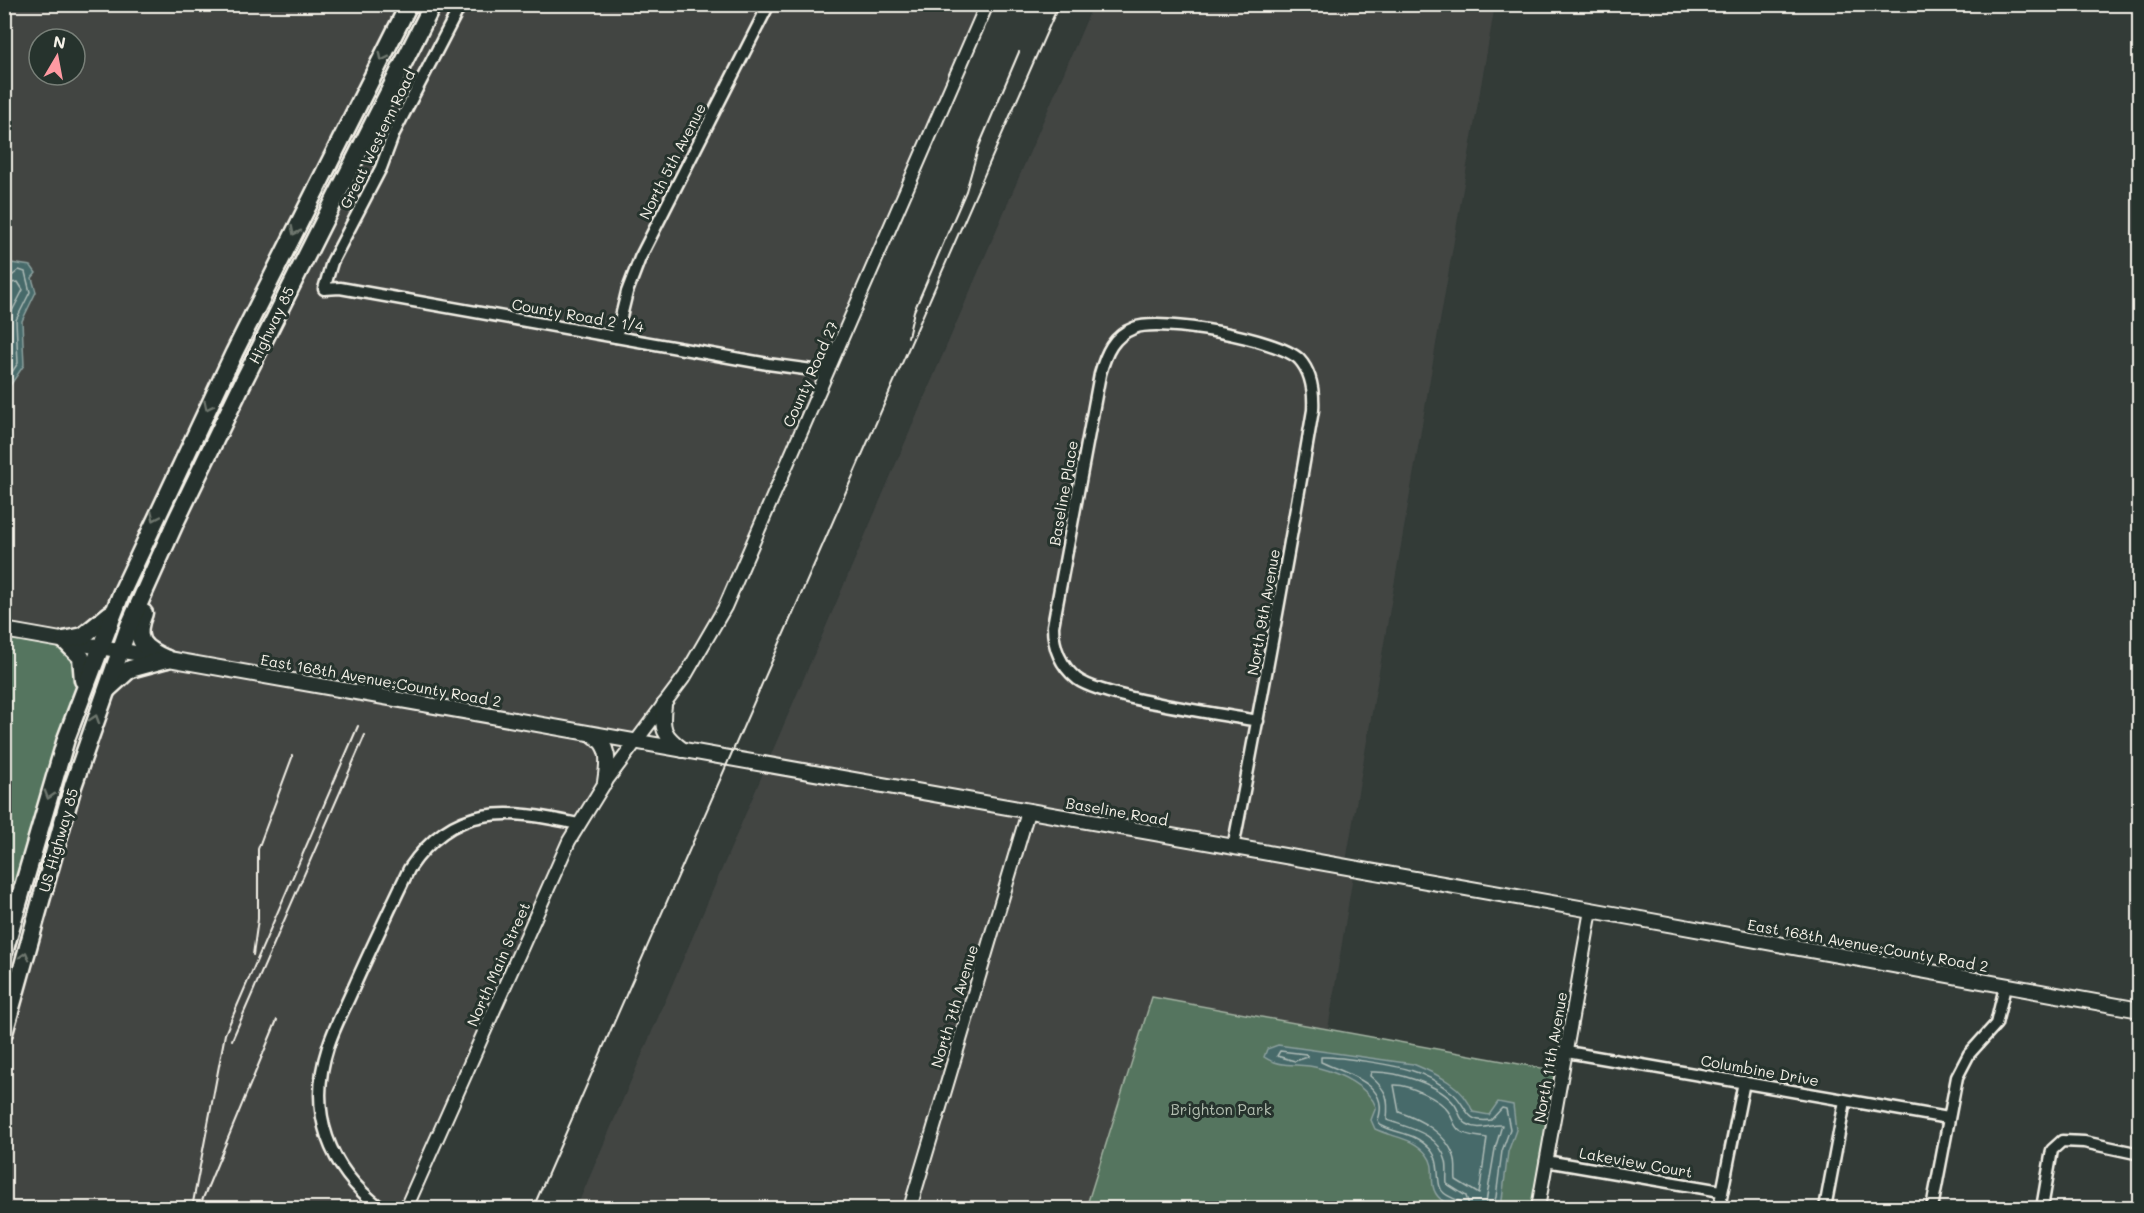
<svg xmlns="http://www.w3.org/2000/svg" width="2144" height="1213" viewBox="0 0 2144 1213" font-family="Mali,sans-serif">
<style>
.built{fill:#424543;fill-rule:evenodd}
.green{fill:#55755e;stroke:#a4b3a3;stroke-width:1.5}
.water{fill:#466a6b;stroke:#8ca09d;stroke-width:1.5}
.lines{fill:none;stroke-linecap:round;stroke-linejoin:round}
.shore{stroke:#aebbb6;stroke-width:1.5}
.minor-casing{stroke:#f4f1e8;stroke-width:15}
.tertiary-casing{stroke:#f4f1e8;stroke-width:16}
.secondary-casing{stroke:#f4f1e8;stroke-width:18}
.trunk-casing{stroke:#f4f1e8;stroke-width:21}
.minor{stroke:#26332d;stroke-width:10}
.tertiary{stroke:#26332d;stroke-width:12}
.secondary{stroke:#26332d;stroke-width:14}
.trunk{stroke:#26332d;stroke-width:16}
.rail{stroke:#f4f1e8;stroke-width:2}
.oneway{stroke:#6e766e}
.labels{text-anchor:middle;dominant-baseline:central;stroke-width:6;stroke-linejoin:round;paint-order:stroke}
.street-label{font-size:15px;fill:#f4f1e8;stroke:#26332d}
.park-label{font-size:15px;fill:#b4bfb1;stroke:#26332d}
</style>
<rect width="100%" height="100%" fill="#333b37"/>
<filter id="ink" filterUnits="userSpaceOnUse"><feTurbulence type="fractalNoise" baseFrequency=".0167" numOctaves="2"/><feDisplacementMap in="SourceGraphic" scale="12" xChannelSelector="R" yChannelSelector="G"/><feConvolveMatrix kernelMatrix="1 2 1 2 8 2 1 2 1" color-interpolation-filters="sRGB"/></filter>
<g filter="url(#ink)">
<!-- built -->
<g class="built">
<path d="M4 5H409L115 609 83 636 5 630ZM39 39H75V75H39Z"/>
<path d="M433 5H987L725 607 637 742 593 735 609 759 406 1208H5V1033L103 695 130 669 141 640 151 582Z"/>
<path d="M1093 5H1495L1345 867 1354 869 1328 1029 1152 997 1086 1208H610L578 1204Z"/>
</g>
<!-- green -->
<g class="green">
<path d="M5 630 64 640 84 667 5 952Z"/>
<path d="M1152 997 1563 1072 1538 1208H1086Z"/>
</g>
<!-- water -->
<g class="water">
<path d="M11 263 31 266 36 273 32 278 36 292 22 321 24 365 5 393V271L11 270Z"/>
<path d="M1278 1045 1413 1064C1437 1074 1464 1086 1473 1112L1489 1115 1498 1102 1513 1105 1516 1130 1508 1152 1502 1200 1497 1208C1478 1209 1438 1212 1433 1186 1431 1174 1435 1165 1427 1155 1413 1137 1394 1138 1375 1129L1371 1120 1376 1107C1369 1087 1339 1073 1319 1068 1300 1062 1281 1069 1264 1057L1267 1049Z"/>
</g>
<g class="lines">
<!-- shore -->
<g class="shore">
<path d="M4 276 13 275 19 270 25 272 30 292 16 320 18 363 4 384"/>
<path d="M4 284 18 282 23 290 10 315V360L4 370"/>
<path d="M1280 1051 1306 1054 1308 1057 1295 1061 1277 1056Z"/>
<path d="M1394 1085C1408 1084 1440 1099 1448 1111 1453 1118 1453 1126 1460 1131 1469 1137 1478 1136 1487 1138L1479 1194 1456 1180C1455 1173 1457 1164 1454 1156 1445 1132 1421 1120 1399 1112Z"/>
<path d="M1463 1208 1461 1202C1456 1199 1448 1197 1444 1193 1434 1185 1443 1163 1430 1149 1413 1131 1399 1135 1380 1125L1378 1120C1391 1084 1347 1074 1321 1062V1057C1338 1056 1396 1065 1413 1071 1427 1075 1438 1083 1450 1091 1469 1104 1462 1124 1491 1120L1502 1108 1506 1109 1510 1129 1502 1151 1496 1197 1492 1208"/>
<path d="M1470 1208 1466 1196 1447 1184C1446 1177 1448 1168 1446 1161 1439 1133 1409 1128 1387 1120 1389 1099 1388 1091 1370 1076L1371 1072C1396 1071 1440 1084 1455 1105 1460 1112 1459 1120 1467 1124 1480 1132 1490 1124 1502 1125L1495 1149 1485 1208"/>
</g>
<defs>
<g id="minor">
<path d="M461 4 394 133 381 168 332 262 324 289 340 288 768 364 827 372"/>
<path d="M616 337 627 292 640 258 769 4"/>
<path d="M1233 848C1261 703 1288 557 1313 410 1314 392 1312 373 1299 359 1278 339 1161 317 1134 328 1113 336 1106 353 1100 374L1053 626C1053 647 1060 665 1077 679 1102 698 1221 714 1258 721"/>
<path d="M1567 1052 1948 1118"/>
<path d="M1546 1161 1721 1191"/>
<path d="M381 1208C329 1169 307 1112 328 1047 334 1027 345 1008 353 989 371 948 390 909 409 869 454 802 508 809 578 824"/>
<path d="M1719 1208 1744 1082"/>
<path d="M1825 1208 1845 1101"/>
<path d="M1932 1208 1957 1077 1969 1054 1996 1024 2005 987"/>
<path d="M2042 1208 2052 1150 2062 1141 2084 1142 2140 1154"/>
</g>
<g id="tertiary">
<path d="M406 1208 569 841 604 784 685 676 725 607 987 4"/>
<path d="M910 1208 1028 812"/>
<path d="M1538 1208 1591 910"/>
</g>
<g id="secondary">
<path d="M4 630 1591 910 2140 1010"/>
<path d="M664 705C661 729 663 735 683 750"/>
<path d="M593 735C611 747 608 762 605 782"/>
</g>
<g id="trunk">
<path d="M144 613C133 640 142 648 167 659"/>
<path d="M64 640 81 657 83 680"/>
<path d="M64 640 83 636 110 614"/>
<path d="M108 689 130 669 167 659"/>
<path d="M4 952 66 739 121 594 234 353 409 4"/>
<path d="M4 1033 73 786 129 626 176 521 244 380 433 4"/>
</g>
</defs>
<!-- minor casing -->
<use href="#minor" class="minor-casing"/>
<!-- tertiary casing -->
<use href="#tertiary" class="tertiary-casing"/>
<!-- secondary casing -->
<use href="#secondary" class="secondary-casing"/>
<!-- trunk casing -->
<use href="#trunk" class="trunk-casing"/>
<!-- minor -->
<use href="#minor" class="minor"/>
<!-- tertiary -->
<use href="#tertiary" class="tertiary"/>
<!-- secondary -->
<use href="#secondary" class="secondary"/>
<!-- trunk -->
<use href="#trunk" class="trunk"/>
<!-- rail -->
<g class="rail">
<path d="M908 337 914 311 966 191 979 146 1019 52"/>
<path d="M253 955 258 919V849L293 755"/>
<path d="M232 1040 365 735"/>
<path d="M192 1208 225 1034 358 726"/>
<path d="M199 1208 277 1020"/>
<path d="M533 1208 1059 4"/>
</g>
</g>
<!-- one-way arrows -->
<defs><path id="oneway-chevron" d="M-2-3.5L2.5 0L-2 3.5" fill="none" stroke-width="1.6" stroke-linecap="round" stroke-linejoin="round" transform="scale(1.5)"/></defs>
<g class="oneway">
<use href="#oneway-chevron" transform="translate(383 57) rotate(117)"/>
<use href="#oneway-chevron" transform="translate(295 231) rotate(117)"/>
<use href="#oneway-chevron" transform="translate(208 406) rotate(116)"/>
<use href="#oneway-chevron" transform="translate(155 517) rotate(115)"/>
<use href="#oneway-chevron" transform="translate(95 719) rotate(-72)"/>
<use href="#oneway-chevron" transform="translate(49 795) rotate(107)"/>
<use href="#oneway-chevron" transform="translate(25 956) rotate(-75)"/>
</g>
</g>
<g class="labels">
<!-- street labels -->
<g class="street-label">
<text transform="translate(377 139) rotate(-64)">Great Western Road</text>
<text transform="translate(672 161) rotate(-63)">North 5th Avenue</text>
<text transform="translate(578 315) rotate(10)">County Road 2 1/4</text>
<text transform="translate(271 325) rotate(-64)">Highway 85</text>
<text transform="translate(810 374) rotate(-66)">County Road 27</text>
<text transform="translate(1063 493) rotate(-80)">Baseline Place</text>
<text transform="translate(1263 612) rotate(-80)">North 9th Avenue</text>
<text transform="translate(381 680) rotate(10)">East 168th Avenue;County Road 2</text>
<text transform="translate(1117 811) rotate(10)">Baseline Road</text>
<text transform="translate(58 840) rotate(-74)">US Highway 85</text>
<text transform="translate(1868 945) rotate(10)">East 168th Avenue;County Road 2</text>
<text transform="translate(498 964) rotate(-66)">North Main Street</text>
<text transform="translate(954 1006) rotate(-73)">North 7th Avenue</text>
<text transform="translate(1550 1057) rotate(-80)">North 11th Avenue</text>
<text transform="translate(1760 1070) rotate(10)">Columbine Drive</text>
<text transform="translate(1636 1162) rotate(10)">Lakeview Court</text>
</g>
<!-- park labels -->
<g class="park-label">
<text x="1221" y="1109">Brighton Park</text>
</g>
</g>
<!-- margin -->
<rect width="2144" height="1213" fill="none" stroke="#26332d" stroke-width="24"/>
<rect x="12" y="12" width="2120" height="1189" fill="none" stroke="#f4f1e8" stroke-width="2" filter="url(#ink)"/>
<!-- north arrow -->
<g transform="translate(57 57) rotate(10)"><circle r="28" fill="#26332d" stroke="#787f78" stroke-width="1.5"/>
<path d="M0-4.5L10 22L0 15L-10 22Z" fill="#ff9aa2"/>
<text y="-9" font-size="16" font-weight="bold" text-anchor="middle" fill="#f4f1e8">N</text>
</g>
</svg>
